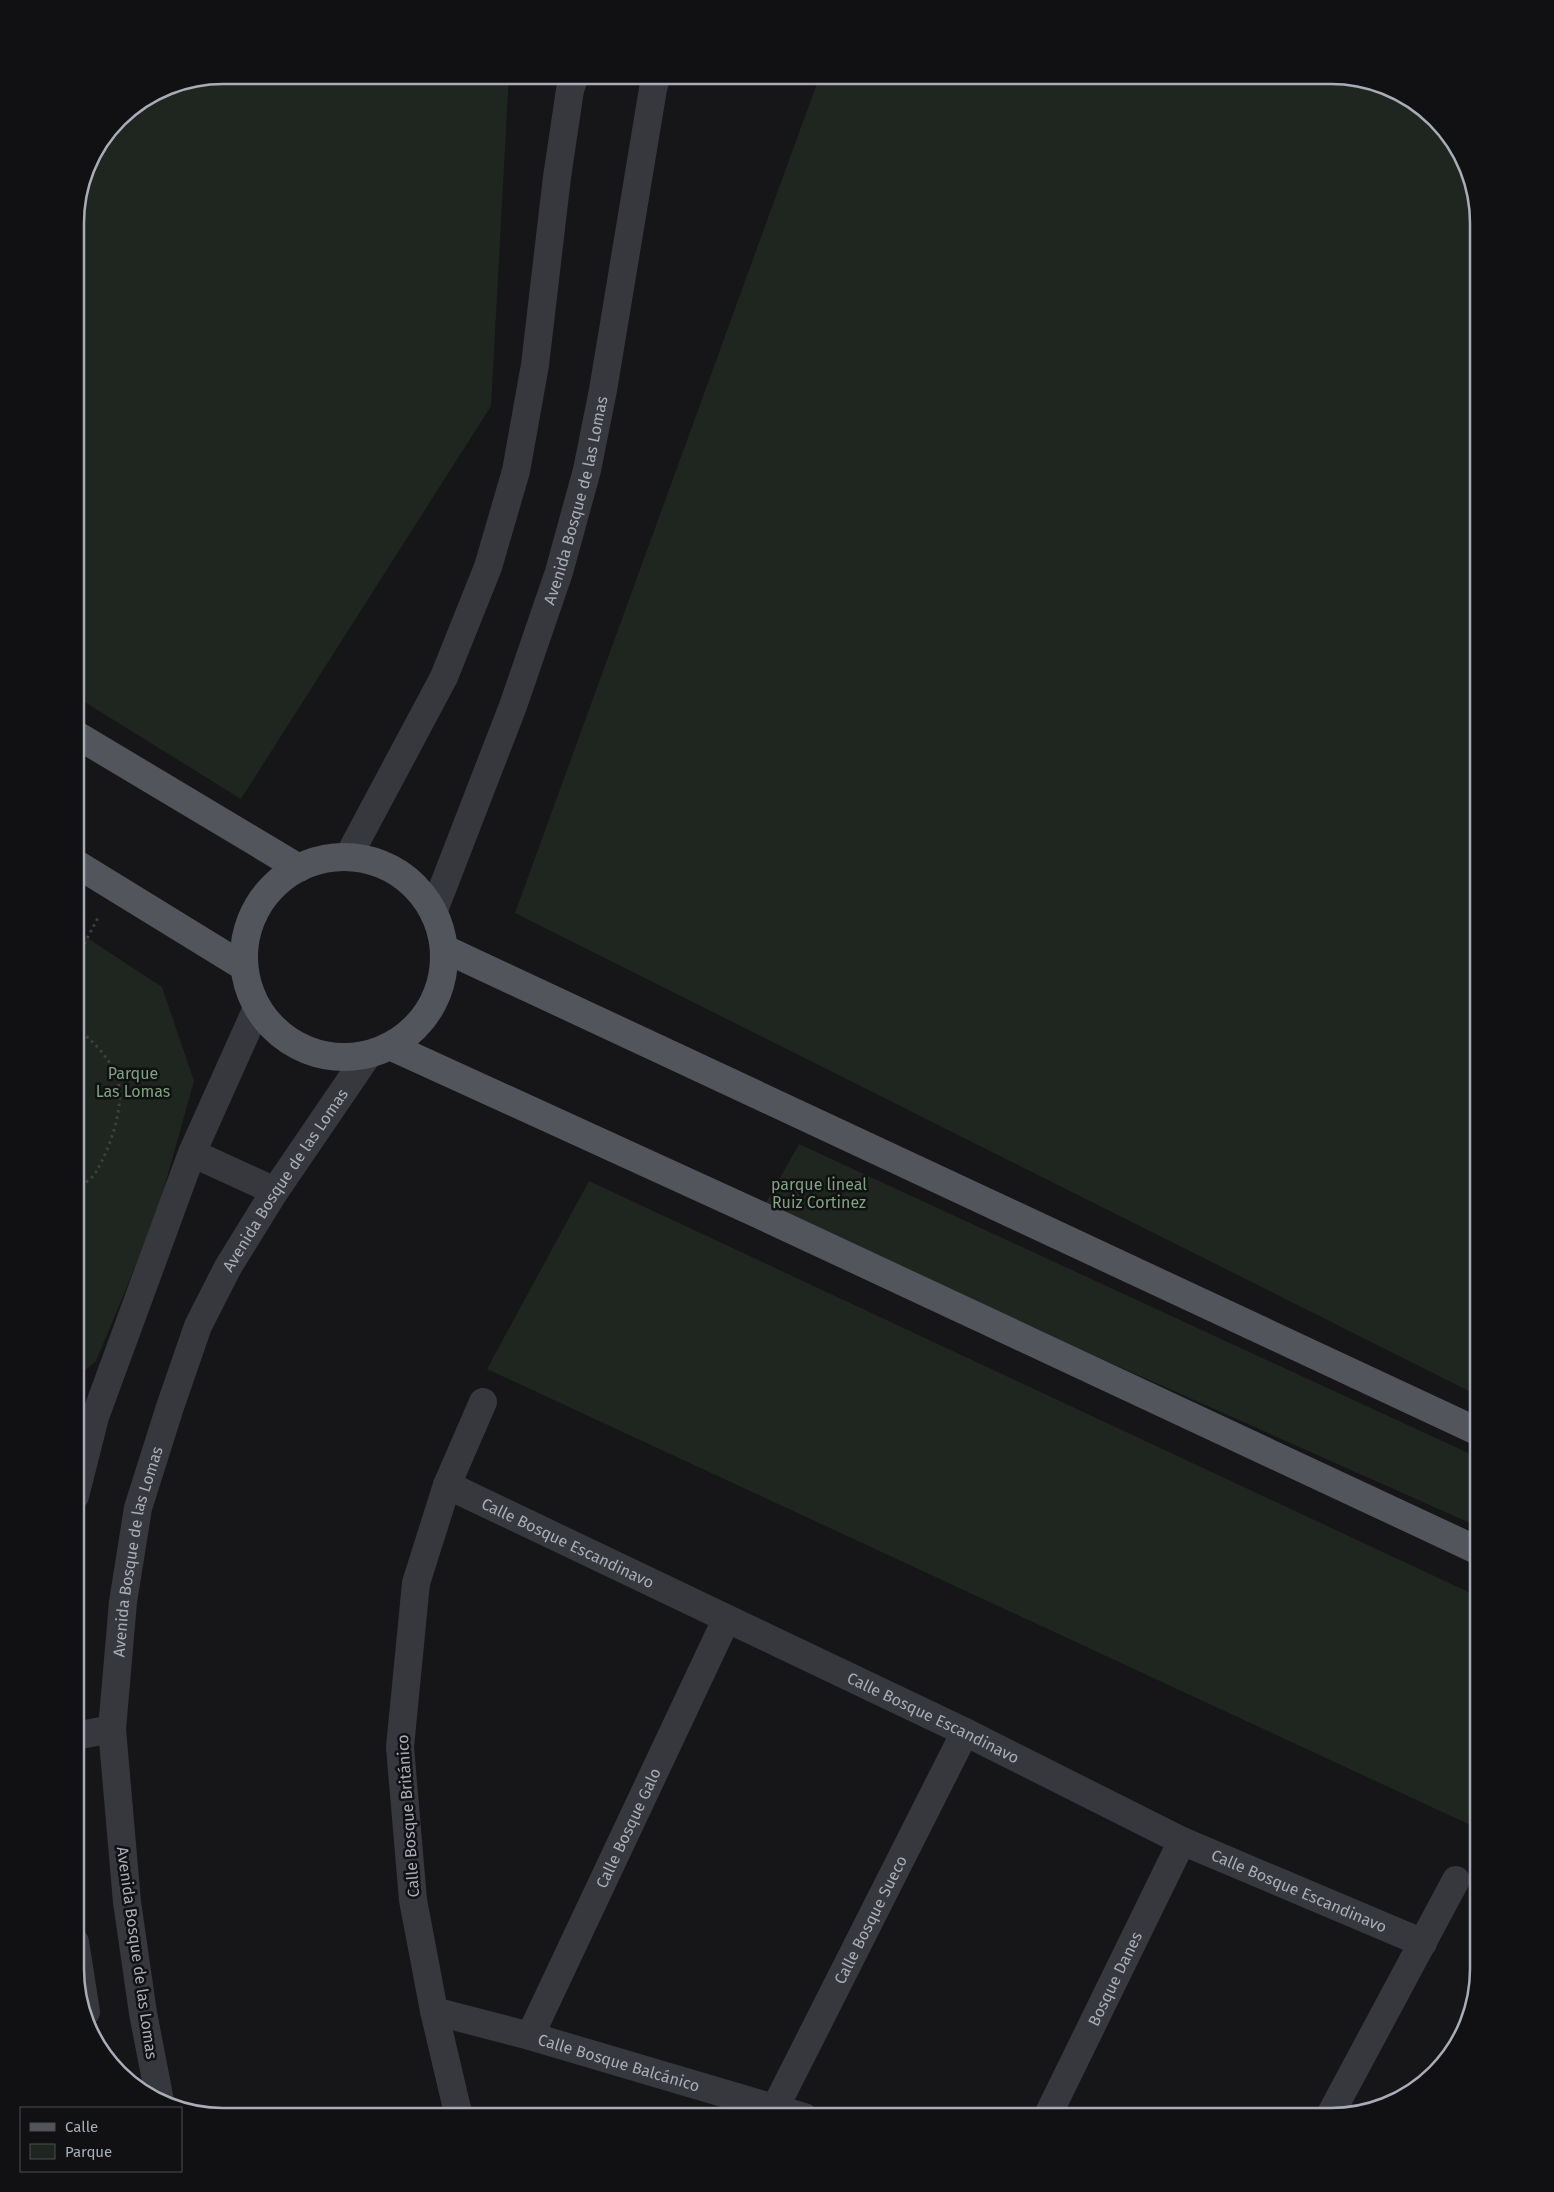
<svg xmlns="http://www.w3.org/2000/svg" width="1554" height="2192" viewBox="0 0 1554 2192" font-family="'Fira Sans',sans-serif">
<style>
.green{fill:#1e261f}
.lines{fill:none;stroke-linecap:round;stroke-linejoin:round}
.path{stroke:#3d3f44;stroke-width:3;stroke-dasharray:2.5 4;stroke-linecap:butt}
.minor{stroke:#37383d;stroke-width:28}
.major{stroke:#53555c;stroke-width:28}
.labels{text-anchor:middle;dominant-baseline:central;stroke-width:5;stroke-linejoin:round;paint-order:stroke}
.street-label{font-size:16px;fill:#a8adb8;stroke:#111113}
.park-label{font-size:16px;fill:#7fa381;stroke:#111113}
.rim{fill:none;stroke:#a8adb8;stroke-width:2.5}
</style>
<rect width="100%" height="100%" fill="#161618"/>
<!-- green -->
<g class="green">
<path d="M222 75H509L491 406 241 799 75 696V213L86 166 118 118 166 86Z"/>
<path d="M820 75H1341L1406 95 1459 148 1479 222V1396L515 913Z"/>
<path d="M75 930 162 987 194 1081 156 1217 96 1361 75 1379Z"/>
<path d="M799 1144 1479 1458V1527L763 1208Z"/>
<path d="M589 1181 1479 1597V1829L487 1369Z"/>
</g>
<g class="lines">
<!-- path -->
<g class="path">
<path d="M75 961 99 916"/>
<path d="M75 1189C82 1185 92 1179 96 1172 110 1148 127 1103 116 1075 109 1058 92 1038 75 1029"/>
<path d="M75 1345 85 1352"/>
</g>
<!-- minor -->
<g class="minor">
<path d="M348 857 444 677 488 567 516 471 535 365 557 177 570 90 575 75"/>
<path id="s1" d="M434 910 513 706 559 572 587 470 603 390 653 89 657 75"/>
<path d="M192 1153 275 1191"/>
<path id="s2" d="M447 1485 965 1732 1182 1841 1423 1943"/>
<path d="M75 1496 95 1417 192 1153 257 1008"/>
<path d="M75 1736 112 1729"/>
<path d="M75 1942 86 2012"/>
<path id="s3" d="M434 2011 530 2036 804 2117"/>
<path id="s4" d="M530 2036 726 1620"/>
<path id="s5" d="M160 2101 143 2013 127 1902 112 1729 123 1602 138 1508 170 1407 198 1326 228 1267 275 1191 367 1056"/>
<path id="s6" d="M775 2108 965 1732"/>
<path d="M459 2117 434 2011 413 1900 400 1747 416 1583 447 1485 483 1402"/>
<path id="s7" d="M1047 2117 1182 1841"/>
<path d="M1329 2117 1456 1880"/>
</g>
<!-- major -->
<g class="major">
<path d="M75 734 299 868"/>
<circle cx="344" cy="957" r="100"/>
<path d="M75 863 241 965"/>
<path d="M447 950 1479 1432"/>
<path d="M392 1047 760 1215 1479 1551"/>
</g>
</g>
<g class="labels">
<!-- street labels -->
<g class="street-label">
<text stroke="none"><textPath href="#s1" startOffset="434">Avenida Bosque de las Lomas</textPath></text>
<text stroke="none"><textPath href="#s5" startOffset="960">Avenida Bosque de las Lomas</textPath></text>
<text stroke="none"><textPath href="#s2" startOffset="134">Calle Bosque Escandinavo</textPath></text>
<text stroke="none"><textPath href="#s5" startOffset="555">Avenida Bosque de las Lomas</textPath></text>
<text stroke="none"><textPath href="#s2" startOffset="539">Calle Bosque Escandinavo</textPath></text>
<text transform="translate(408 1816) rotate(-94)">Calle Bosque Británico</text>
<text stroke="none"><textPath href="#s4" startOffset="230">Calle Bosque Galo</textPath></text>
<text stroke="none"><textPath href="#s2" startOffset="944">Calle Bosque Escandinavo</textPath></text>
<text stroke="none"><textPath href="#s6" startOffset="211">Calle Bosque Sueco</textPath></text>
<text transform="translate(137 1953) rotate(82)">Avenida Bosque de las Lomas</text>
<text stroke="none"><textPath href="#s7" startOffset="154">Bosque Danes</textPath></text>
<text stroke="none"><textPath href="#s3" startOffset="192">Calle Bosque Balcánico</textPath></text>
</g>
<!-- park labels -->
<g class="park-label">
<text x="133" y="1073">Parque<tspan x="133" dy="18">Las Lomas</tspan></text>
<text x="819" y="1184">parque lineal<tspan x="819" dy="18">Ruiz Cortinez</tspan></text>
</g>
</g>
<!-- crop -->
<path d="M0 0H1554V2192H0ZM223 84H1331A139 139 0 0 1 1470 223V1969A139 139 0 0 1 1331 2108H223A139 139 0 0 1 84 1969V223A139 139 0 0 1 223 84Z" fill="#111113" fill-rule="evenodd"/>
<path class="rim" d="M223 84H1331A139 139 0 0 1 1470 223V1969A139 139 0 0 1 1331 2108H223A139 139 0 0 1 84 1969V223A139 139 0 0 1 223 84Z"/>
<!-- legend -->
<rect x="20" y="2107" width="162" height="65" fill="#111113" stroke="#4d4f55"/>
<rect x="30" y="2123" width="25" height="8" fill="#53555c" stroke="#4d4f55"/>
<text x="65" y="2132" font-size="15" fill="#a8adb8">Calle</text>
<rect x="30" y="2144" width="25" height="15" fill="#1e261f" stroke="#4d4f55"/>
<text x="65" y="2157" font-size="15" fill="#a8adb8">Parque</text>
</svg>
